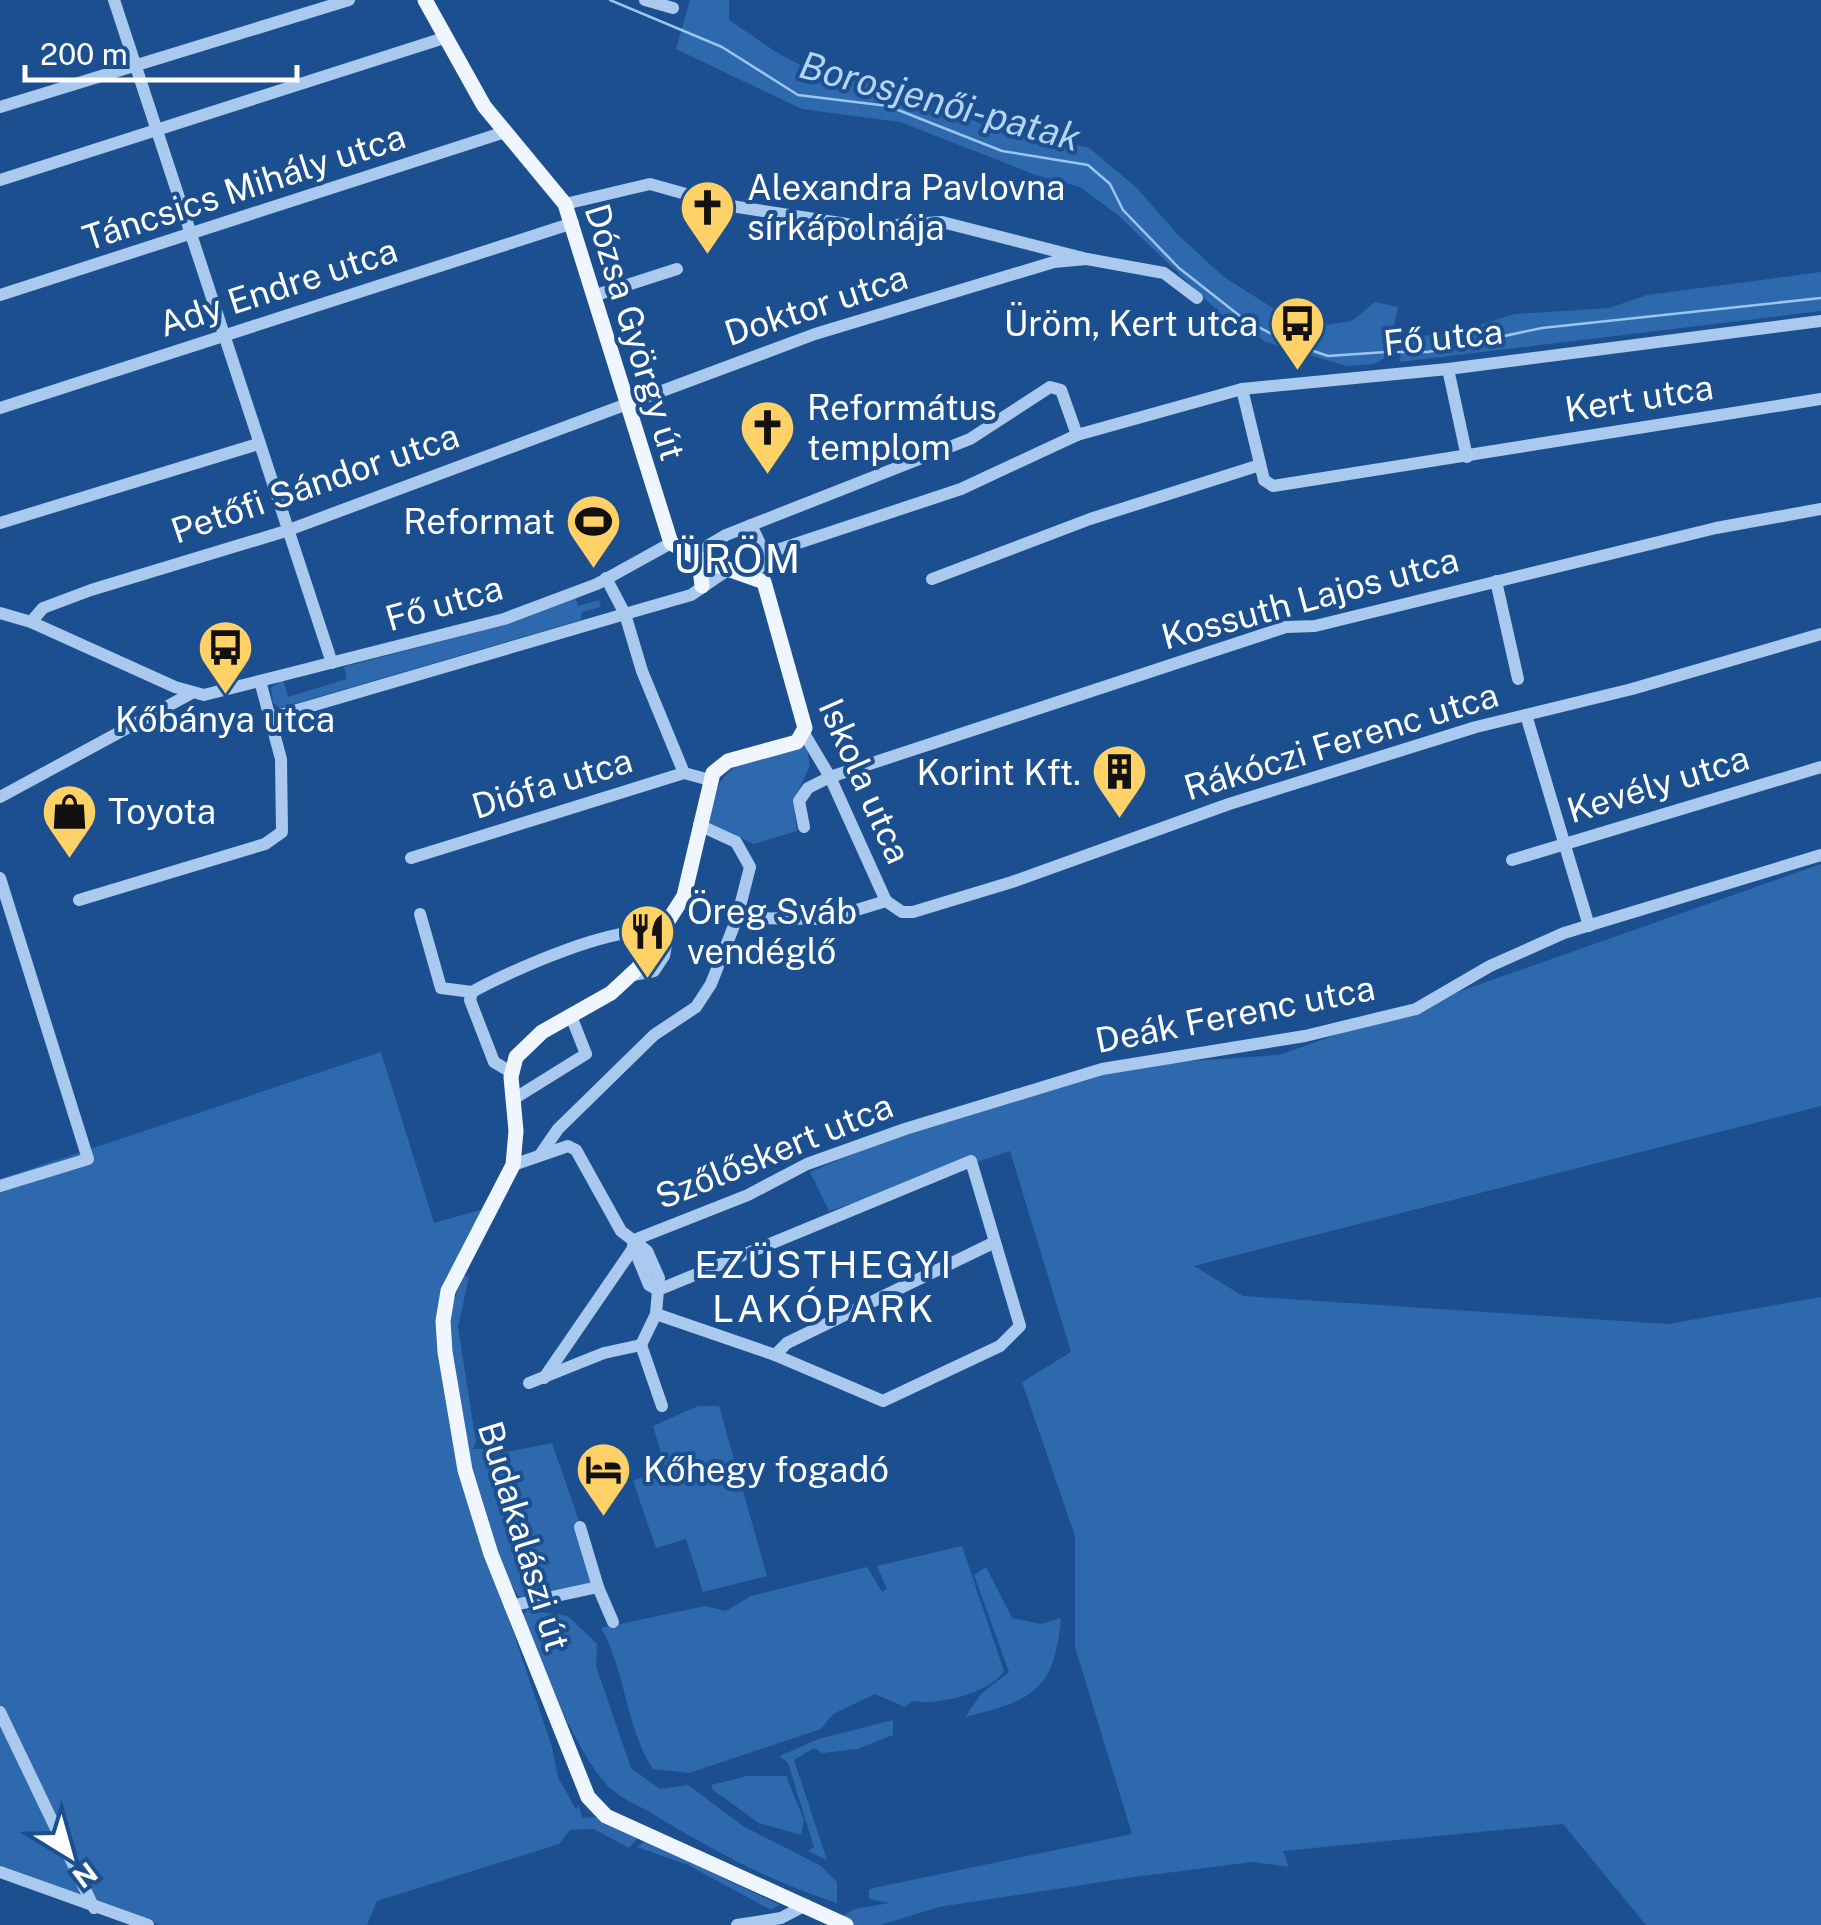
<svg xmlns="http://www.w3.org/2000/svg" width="1821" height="1925" viewBox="0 0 1821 1925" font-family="'Public Sans',sans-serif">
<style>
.green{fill:#2e69ad}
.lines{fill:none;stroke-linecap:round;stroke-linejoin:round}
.stream{stroke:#9cc4f0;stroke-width:2.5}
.minor{stroke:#a9c9ee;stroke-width:12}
.major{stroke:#f0f6ff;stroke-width:15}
.labels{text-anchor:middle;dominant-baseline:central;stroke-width:8;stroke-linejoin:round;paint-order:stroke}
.street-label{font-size:35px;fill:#fff;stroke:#1b4f8f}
.poi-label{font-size:35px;fill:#fff;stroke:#1b4f8f;text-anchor:start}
.water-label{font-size:38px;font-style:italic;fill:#b5d3f5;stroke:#1b4f8f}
.neighbourhood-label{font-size:38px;letter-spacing:2.5px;fill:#fff;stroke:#1b4f8f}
.quarter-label{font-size:40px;letter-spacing:2.5px;fill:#fff;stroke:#1b4f8f}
</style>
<rect width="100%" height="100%" fill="#1b4f8f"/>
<!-- green -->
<g class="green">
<path d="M690 0H729V20L776 52 827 79 884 82 1007 135 1088 147 1136 187 1178 235 1224 277 1279 312 1325 325 1352 321 1375 302 1398 307 1387 357 1374 364 1347 366 1266 342 1222 315 1119 216 1080 187 1036 175 900 122 802 109 676 49Z"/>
<path d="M1821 272V311L1400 362 1402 338 1457 332 1515 314 1609 308 1647 295Z"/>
<path d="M575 597 578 606 599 600 601 607 582 612 581 620 280 708 273 703 271 688 283 679 288 697 347 679 344 667 481 631Z"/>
<path d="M800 746 807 748 810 766 793 801 797 831 754 844 708 823C718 757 743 764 800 746Z"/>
<path d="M1821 864V1106L1194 1266 1243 1296 1668 1324 1821 1297V1925H1646L1563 1824 1283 1851 1289 1867 1253 1862 1134 1877 939 1907 880 1925H853L843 1916 855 1909 890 1903 869 1899V1889L1132 1834 1075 1647V1536L1022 1382 1071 1352 1010 1151 829 1211 810 1172 937 1119 1133 1065 1279 1055Z"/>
<path d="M381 1052 434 1223 502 1204 453 1293 454 1300 464 1276 469 1277 458 1327 476 1442 473 1449H483L487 1456 552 1443 579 1521 577 1529 594 1583 522 1600C511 1592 470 1496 460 1474L552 1747 558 1777 576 1810 579 1805 582 1818 598 1817 639 1837 629 1848 594 1829 570 1830 559 1844 377 1901 367 1925H160L0 1865V1179Z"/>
<path d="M698 1406H719L767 1576 703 1592 686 1539 656 1548 633 1481 647 1475 657 1480 665 1467 653 1426Z"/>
<path d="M962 1546 1004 1671C991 1693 936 1706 913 1701L905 1707 875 1694 833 1714 821 1729 689 1773 653 1769C625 1726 625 1668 601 1628L705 1606 726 1611 751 1596 867 1567 882 1592 887 1589 877 1566Z"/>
<path d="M986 1567 1012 1618 1041 1624 1061 1618C1054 1692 1033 1700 965 1717L981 1694 1009 1672 974 1575Z"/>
<path d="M527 1610 568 1616 597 1644 596 1666 631 1768 660 1789 688 1785 743 1826 821 1866 837 1882V1903C771 1882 708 1848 650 1812 637 1805 621 1798 610 1788 581 1761 536 1657 522 1617Z"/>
<path d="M893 1720V1735L857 1749 822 1753 814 1748 794 1760 827 1860 808 1851 814 1847 788 1763 780 1756 818 1739Z"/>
<path d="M747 1776H786L804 1820 801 1835 759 1823 713 1790 711 1785Z"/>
<path d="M645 1841 780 1905 771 1910 688 1865 637 1847Z"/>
</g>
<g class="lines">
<!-- stream -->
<g class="stream">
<path d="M610 0 722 47 798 95 888 106 1002 151 1088 165 1110 184 1123 210 1179 268 1245 320 1287 342 1328 356 1386 352"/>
<path d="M1398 352H1428L1542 328 1821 298"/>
</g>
<!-- minor -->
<g class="minor">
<path d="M114 0 332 663"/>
<path d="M645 0 673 8"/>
<path d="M0 107 349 0"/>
<path d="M0 180 444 38"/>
<path d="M565 204 650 184 725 205 866 227 942 222 1087 259 1164 273 1197 298"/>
<path d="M0 295 505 132"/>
<path d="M593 296 677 269"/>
<path d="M1448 369 1467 457"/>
<path d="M1242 389 1264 480 1273 486 1821 399"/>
<path d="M0 408 573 223"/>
<path d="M0 523 258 444"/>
<path d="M751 525 766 556"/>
<path d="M699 559 709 545 726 535 970 439 1050 387 1061 390 1077 435"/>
<path d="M753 575 774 551 961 489 1077 435 1242 389 1448 369 1821 321"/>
<path d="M606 578 625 614 691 595 729 569"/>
<path d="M932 579 1090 519 1260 465"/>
<path d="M1496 581 1518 679"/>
<path d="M0 613 31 622 175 687 204 695 504 619 597 584 671 543"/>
<path d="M31 622 43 608 91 590 286 531 815 334 1054 262 1087 259"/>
<path d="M1526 715 1589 926"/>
<path d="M270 718 625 614 642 671 684 773"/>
<path d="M805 735 830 777 886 901 902 912H913L1012 882 1229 804 1476 727 1632 689 1821 634"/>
<path d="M0 797 190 694"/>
<path d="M804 827 799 801 808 788 830 777 1286 627 1315 626 1716 528 1821 509"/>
<path d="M411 858 684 773 710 780"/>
<path d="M1512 860 1821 767"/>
<path d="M0 878 88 1159 0 1186"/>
<path d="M79 900 265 844 282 832 281 759 260 681"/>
<path d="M420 914 441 988 472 992"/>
<path d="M737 918 827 919 886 901"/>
<path d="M633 975 654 971 664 956 668 934 663 928"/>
<path d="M511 1072 494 1062 470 1000 472 992C506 973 624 919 659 935"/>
<path d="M512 1100 586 1054 571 1016"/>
<path d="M540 1155 558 1129 654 1035 696 1007 711 984 737 918 750 867 736 842 699 825"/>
<path d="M513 1165 568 1146 576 1150 621 1231 647 1251 659 1278 656 1314 775 1355 883 1401 1000 1346 1020 1326 971 1161 658 1290"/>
<path d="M634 1240 748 1195 807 1164 905 1129 1102 1069 1305 1036 1416 1009 1490 966 1564 933 1821 855"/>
<path d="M633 1246 649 1285 658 1290"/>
<path d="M641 1345 662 1406"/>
<path d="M775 1355 787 1343 993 1243"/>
<path d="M544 1378 632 1250"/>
<path d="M529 1383 604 1353 641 1345 656 1314"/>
<path d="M598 1587 613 1622"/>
<path d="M510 1606 598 1587 580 1527"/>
<path d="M0 1712 94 1908"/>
<path d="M0 1872 148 1925"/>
<path d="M737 1925 781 1918 806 1905"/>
</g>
<!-- major -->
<g class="major">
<path d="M425 0 484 106 565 204 671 543 699 559 764 582 805 728 797 742 728 761 713 773 684 896 638 968 611 993 542 1032 516 1057 511 1077 516 1131 513 1165 448 1291 443 1321 445 1352 465 1470 491 1554 588 1797 606 1816 846 1925"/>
<path d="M699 559 702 586"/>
</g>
</g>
<!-- icons -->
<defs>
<symbol id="church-pin" viewBox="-11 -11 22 30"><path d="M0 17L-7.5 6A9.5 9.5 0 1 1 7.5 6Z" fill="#ffd166" stroke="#1b4f8f"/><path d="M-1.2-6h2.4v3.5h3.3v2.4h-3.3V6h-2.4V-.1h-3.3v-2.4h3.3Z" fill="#111"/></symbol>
<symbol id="bus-pin" viewBox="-11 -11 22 30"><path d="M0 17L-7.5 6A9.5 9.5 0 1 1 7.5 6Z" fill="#ffd166" stroke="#1b4f8f"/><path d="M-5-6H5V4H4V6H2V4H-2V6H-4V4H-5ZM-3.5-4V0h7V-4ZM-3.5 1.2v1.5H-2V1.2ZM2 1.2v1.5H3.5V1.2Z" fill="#111"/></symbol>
<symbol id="stadium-pin" viewBox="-11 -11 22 30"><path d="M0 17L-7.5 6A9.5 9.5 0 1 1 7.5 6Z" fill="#ffd166" stroke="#1b4f8f"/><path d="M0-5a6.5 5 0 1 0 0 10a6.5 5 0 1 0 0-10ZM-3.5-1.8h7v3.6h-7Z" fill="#111"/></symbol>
<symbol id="building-pin" viewBox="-11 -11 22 30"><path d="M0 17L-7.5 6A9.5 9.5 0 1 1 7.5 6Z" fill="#ffd166" stroke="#1b4f8f"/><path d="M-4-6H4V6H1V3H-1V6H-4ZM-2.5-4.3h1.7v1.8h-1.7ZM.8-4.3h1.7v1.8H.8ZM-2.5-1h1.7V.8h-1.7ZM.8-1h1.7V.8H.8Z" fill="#111"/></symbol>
<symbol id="shop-pin" viewBox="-11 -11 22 30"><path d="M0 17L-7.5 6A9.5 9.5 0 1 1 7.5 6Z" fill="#ffd166" stroke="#1b4f8f"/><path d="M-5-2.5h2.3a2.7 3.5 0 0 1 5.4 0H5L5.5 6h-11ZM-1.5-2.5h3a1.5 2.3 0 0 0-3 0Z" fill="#111"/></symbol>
<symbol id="restaurant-pin" viewBox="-11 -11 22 30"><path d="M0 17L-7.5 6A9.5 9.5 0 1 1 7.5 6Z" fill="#ffd166" stroke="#1b4f8f"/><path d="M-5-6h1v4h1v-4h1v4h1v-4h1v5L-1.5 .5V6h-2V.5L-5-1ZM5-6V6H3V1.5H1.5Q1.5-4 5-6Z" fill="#111"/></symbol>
<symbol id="hotel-pin" viewBox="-11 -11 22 30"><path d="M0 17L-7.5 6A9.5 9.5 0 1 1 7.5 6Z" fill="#ffd166" stroke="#1b4f8f"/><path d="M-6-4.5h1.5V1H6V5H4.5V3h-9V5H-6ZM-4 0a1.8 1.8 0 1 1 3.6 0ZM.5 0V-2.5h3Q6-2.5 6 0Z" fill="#111"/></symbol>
</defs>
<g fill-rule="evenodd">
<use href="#church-pin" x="676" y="176" width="63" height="86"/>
<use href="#bus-pin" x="1266" y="292" width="63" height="86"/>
<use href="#church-pin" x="736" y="396" width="63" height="86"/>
<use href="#stadium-pin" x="562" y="490" width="63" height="86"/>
<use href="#bus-pin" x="194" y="616" width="63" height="86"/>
<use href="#building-pin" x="1088" y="740" width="63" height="86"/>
<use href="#shop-pin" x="38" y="780" width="63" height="86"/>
<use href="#restaurant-pin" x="616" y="900" width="63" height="86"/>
<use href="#hotel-pin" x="572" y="1438" width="63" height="86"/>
</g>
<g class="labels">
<!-- street labels -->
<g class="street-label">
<text transform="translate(244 187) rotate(-18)">Táncsics Mihály utca</text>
<text transform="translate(278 287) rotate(-18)">Ady Endre utca</text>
<text transform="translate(816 305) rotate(-18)">Doktor utca</text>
<text transform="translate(635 332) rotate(73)">Dózsa György út</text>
<text transform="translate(1443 337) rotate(-6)">Fő utca</text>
<text transform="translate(1639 398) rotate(-9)">Kert utca</text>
<text transform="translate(315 483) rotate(-19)">Petőfi Sándor utca</text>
<text transform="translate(1310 598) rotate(-15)">Kossuth Lajos utca</text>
<text transform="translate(444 603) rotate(-16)">Fő utca</text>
<text transform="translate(1341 741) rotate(-17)">Rákóczi Ferenc utca</text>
<text transform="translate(865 781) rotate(66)">Iskola utca</text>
<text transform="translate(552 783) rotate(-17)">Diófa utca</text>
<text transform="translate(1658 784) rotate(-17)">Kevély utca</text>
<text transform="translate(1235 1014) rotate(-11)">Deák Ferenc utca</text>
<text transform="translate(774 1151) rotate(-22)">Szőlőskert utca</text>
<text transform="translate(524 1536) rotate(73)">Budakalászi út</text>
</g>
<!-- poi labels -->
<g class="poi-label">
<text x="747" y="187">Alexandra Pavlovna<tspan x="747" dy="40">sírkápolnája</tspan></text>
<text x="1258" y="323" text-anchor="end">Üröm, Kert utca</text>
<text x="807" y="407">Református<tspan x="807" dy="40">templom</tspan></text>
<text x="555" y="521" text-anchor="end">Reformat</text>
<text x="225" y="719" text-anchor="middle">Kőbánya utca</text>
<text x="1081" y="772" text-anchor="end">Korint Kft.</text>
<text x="108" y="811">Toyota</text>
<text x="687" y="911">Öreg Sváb<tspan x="687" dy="40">vendéglő</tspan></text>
<text x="643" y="1469">Kőhegy fogadó</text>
</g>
<!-- water labels -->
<g class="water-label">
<text transform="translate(940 101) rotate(15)">Borosjenői-patak</text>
</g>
<!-- neighbourhood labels -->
<g class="neighbourhood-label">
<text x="824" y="1264">EZÜSTHEGYI<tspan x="824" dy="44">LAKÓPARK</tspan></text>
</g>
<!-- quarter labels -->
<g class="quarter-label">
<text x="738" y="558">ÜRÖM</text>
</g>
</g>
<!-- north arrow -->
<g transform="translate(70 1855) rotate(143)" stroke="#1b4f8f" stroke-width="8" paint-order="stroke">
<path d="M0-8L18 38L0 25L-18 38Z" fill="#ffffff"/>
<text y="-15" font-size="28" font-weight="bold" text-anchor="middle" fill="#ffffff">N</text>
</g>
<!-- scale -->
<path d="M25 65v15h272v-15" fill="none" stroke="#ffffff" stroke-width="5"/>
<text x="40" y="65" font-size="30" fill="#ffffff" stroke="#1b4f8f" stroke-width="8" paint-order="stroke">200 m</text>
</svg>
